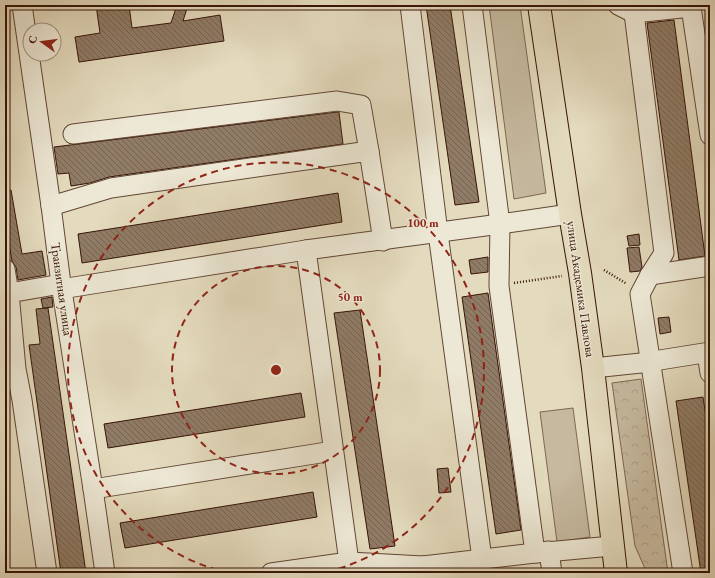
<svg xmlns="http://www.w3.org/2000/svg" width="715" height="578" viewBox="0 0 715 578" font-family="'EB Garamond',serif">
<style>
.grass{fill:#c6b99f;stroke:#7e6653}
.forest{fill:url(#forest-crowns);stroke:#7e6653}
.building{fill:url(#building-back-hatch);stroke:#361407}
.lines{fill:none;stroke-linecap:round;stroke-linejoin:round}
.minor-casing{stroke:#624635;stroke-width:21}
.major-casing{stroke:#361407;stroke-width:24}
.path{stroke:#361407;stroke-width:2.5;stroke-dasharray:1 2;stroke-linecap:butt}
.minor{stroke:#ede8d5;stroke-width:19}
.major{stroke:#e4dbbe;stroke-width:22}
.ring{fill:none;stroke:#8f2418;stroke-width:2;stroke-dasharray:7 5}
.labels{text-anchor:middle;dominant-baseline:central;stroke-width:3;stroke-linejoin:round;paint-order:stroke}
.street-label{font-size:13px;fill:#361407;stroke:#ede8d5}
.centre{fill:#8f2418;stroke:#ede8d5;stroke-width:2}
.ring-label{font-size:12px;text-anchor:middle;font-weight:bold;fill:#8f2418;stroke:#ede8d5;stroke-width:3;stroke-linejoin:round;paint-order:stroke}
</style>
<defs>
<pattern id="forest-crowns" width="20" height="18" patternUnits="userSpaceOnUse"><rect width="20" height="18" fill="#c6b99f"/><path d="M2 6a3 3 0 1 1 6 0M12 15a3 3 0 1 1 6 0" fill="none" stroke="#ab9e87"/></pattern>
<pattern id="building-back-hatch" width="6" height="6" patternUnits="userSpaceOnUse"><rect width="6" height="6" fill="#907b66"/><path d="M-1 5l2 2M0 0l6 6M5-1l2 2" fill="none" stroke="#766452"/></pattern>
</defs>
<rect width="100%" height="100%" fill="#e4dbbe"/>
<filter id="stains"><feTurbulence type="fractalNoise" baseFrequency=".005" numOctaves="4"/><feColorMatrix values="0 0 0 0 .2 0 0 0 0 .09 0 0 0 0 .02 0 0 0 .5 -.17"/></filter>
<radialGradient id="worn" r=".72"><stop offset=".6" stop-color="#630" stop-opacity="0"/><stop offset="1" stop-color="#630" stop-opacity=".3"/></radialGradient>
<!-- grass -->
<g class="grass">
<path d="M489 5H520L546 193 514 199Z"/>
<path d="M573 408 590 537 557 542 540 412Z"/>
</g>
<!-- forest -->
<path class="forest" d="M641 379 668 573H647L635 546 612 383Z"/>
<!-- building -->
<g class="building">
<path d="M96 5H129L132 28 171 23 177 5H188L183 21 220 15 224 41 79 62 75 37 100 33Z"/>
<path d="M426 5H450L479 202 455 205Z"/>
<path d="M674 20 705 256 679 260 647 23Z"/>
<path d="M337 112H339L343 144 109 177 90 183 71 186 69 173 58 174 54 147Z"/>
<path d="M11 190 22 254 42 251 46 275 18 280 16 267 12 261 5 221V191Z"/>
<path d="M338 193 342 222 82 263 78 234Z"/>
<path d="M639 234 640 245 629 246 627 236Z"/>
<path d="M639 247 642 267 640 271 630 272 627 248Z"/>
<path d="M488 257V272L471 274 469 260Z"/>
<path d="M488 293 521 530 496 534 462 297Z"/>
<path d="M52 297 53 307 43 308 41 299Z"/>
<path d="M48 308 86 573H61L29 345 40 344 36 309Z"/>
<path d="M360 310 395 546 370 549 334 313Z"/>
<path d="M669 317 671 332 660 334 658 318Z"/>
<path d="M301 393 305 417 108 448 104 424Z"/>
<path d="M703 397 710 444V573H701L676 401Z"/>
<path d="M448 468 451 492 439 493 437 469Z"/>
<path d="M313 492 317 517 125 548 120 523Z"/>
</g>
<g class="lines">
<defs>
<g id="minor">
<path d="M22 5 51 206 61 284 93 489 105 573"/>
<path d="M410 5 438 233 482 559"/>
<path d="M472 5 500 224 499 286 535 553 549 551 552 573"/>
<path d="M618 5 634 13 691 7 710 135"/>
<path d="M634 13 664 253 650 275 640 294 683 573"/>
<path d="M73 134 337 101 361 105 369 151"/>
<path d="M51 206 111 188 369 151 383 241"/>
<path d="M306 250 349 562"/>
<path d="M5 269 9 293"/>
<path d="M650 275 710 266"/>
<path d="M61 289 306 250 500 224 570 214"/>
<path d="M707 353 710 373"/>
<path d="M593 368 641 363 710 352"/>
<path d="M93 489 333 451"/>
<path d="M47 573 22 400 16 369 9 293 61 284"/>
<path d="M271 573 349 562 423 566"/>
<path d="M424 573 423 566 535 553 612 546"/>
</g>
<path id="major" d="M539 5 570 214 580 273 593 368 616 573"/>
</defs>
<!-- minor casing -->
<use href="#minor" class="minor-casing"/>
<!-- major casing -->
<use href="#major" class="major-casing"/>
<!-- path -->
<g class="path">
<path d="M604 270 627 284"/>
<path d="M514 283 562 276"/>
</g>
<!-- minor -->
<use href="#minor" class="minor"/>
<!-- major -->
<use href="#major" class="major"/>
</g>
<!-- distance rings -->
<g class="ring">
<circle cx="276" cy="370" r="104"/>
<path d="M229 573A208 208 0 1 1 323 573"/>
</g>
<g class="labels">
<!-- street labels -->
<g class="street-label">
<text transform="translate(62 289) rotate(82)">Транзитная улица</text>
<text transform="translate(581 289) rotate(82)">улица Академика Павлова</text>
</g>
</g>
<circle cx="276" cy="370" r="6" class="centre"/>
<g class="ring-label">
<text x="423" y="227">100 m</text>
<text x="350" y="301">50 m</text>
</g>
<!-- margin -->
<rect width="715" height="578" fill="none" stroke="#e4dbbe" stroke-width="20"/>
<rect x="6" y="6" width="703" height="566" fill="none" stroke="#361407" stroke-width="2"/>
<rect x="10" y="10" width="695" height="558" fill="none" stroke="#361407"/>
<!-- north arrow -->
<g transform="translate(42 42) rotate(284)"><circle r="19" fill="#ede8d5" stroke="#a49383"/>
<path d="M0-3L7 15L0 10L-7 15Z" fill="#8f2418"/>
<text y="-6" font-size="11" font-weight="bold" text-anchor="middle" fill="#361407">С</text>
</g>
<rect width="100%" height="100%" filter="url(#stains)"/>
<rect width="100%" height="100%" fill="url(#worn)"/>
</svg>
